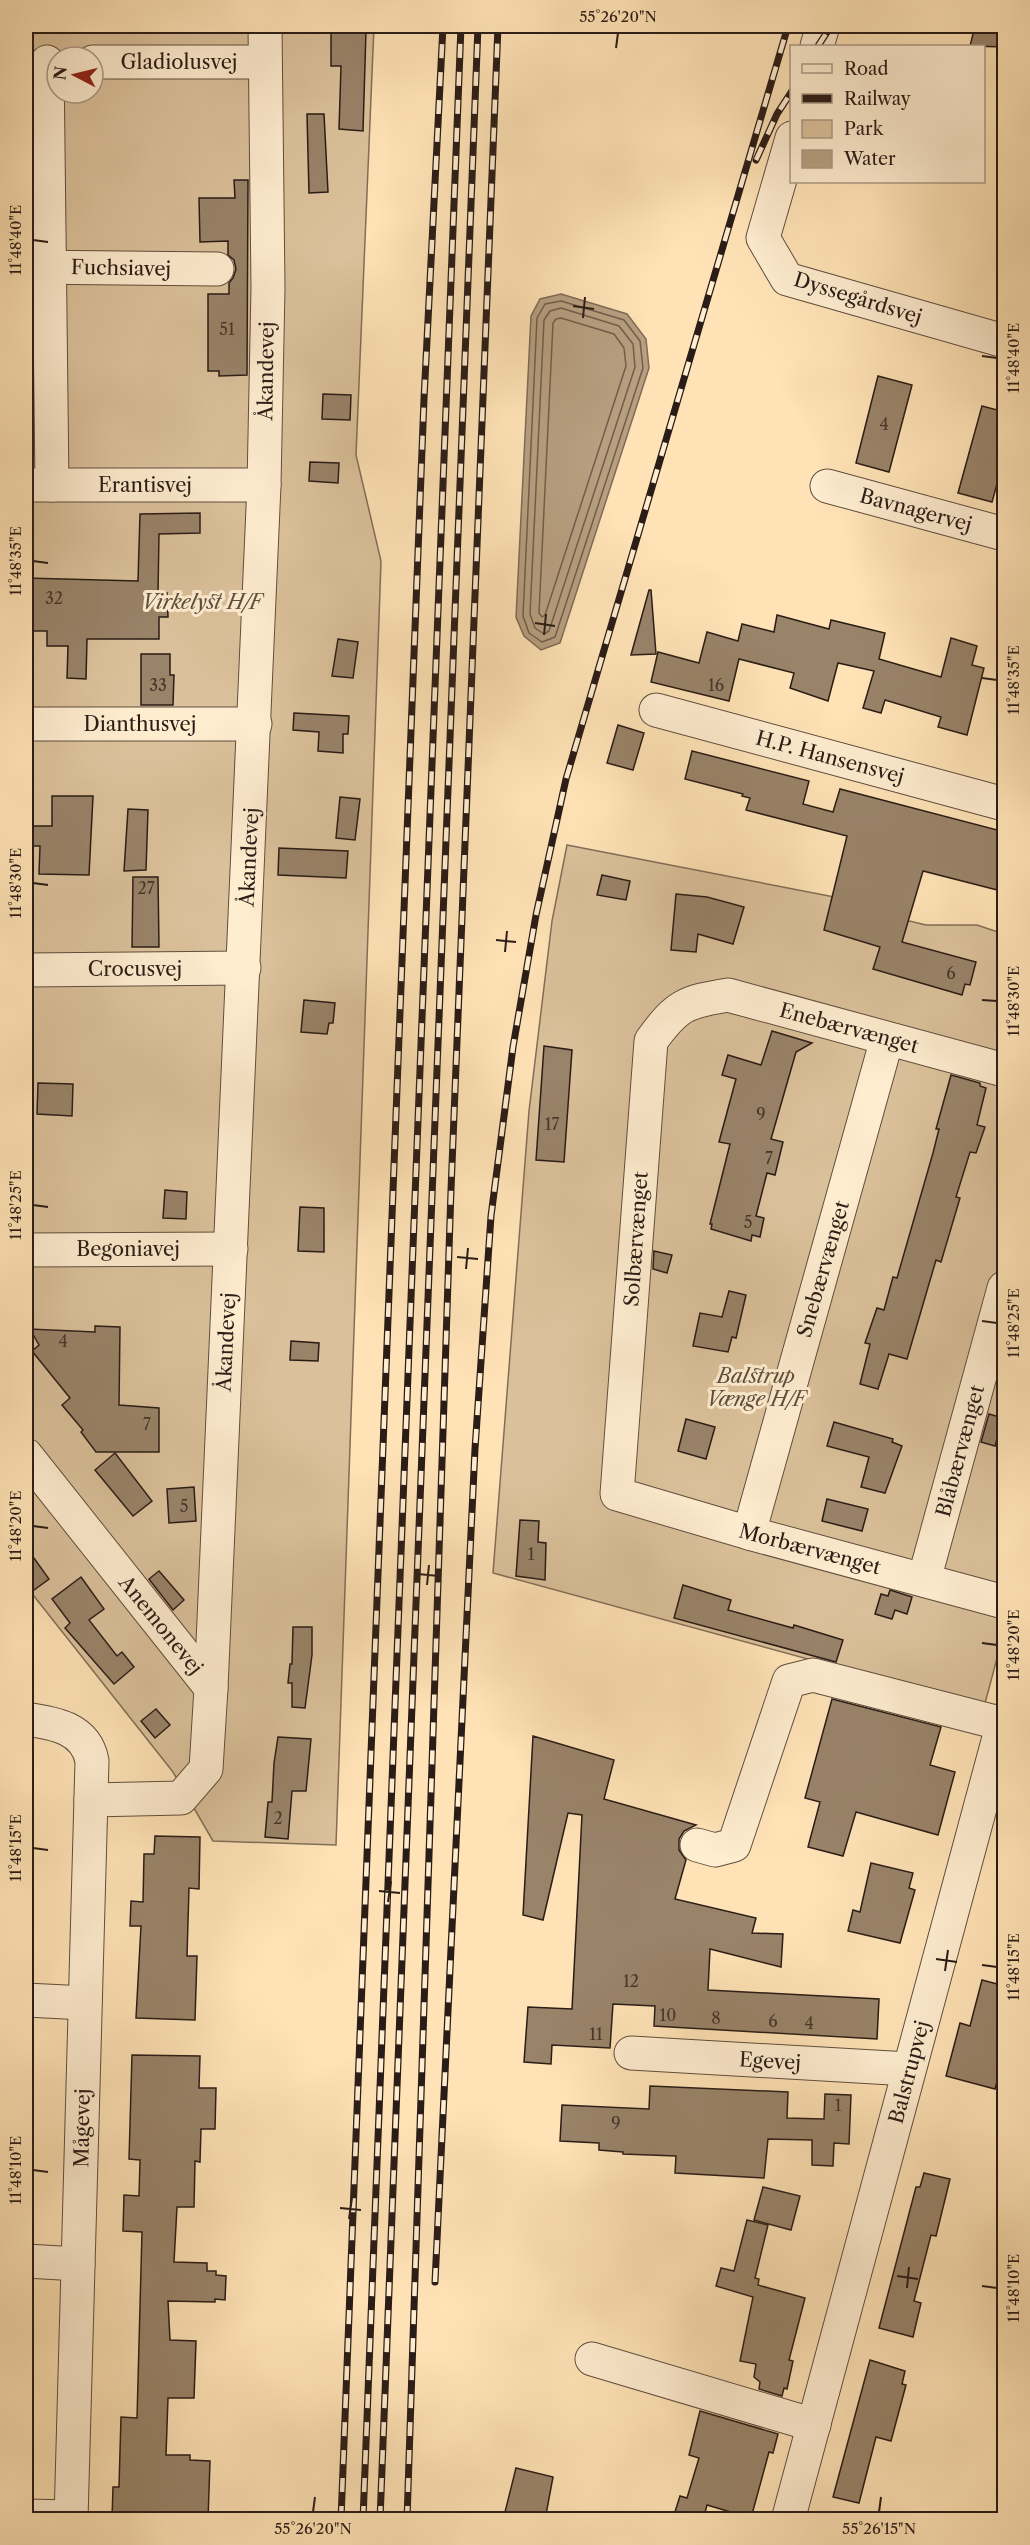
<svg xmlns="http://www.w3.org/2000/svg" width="1030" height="2545" viewBox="0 0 1030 2545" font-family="'Libre Caslon Text',serif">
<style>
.green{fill:#dbc19b;stroke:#826e58;stroke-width:1.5;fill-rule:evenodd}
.water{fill:#b79f80;stroke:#7f6b56;stroke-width:1.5}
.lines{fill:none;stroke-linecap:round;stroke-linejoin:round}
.shore{stroke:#705e4b;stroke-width:1.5}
.building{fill:#998369;stroke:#2a1c16;stroke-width:1.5}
.minor-casing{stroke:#5f4e3e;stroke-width:35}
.minor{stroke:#ffedd0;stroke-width:33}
.rail-casing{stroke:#2a1c16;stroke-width:7}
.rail{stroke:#ffedd0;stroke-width:4.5;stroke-dasharray:14;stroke-linecap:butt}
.ticks{fill:none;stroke:#2a1c16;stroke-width:2}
.labels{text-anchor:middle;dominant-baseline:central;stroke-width:6;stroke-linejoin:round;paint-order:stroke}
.number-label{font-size:16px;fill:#46362b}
.street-label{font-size:20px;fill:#2a1c16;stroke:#ffedd0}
.park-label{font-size:20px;font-style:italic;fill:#5f4e3e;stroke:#ffedd0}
.neatline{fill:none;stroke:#2a1c16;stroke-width:2}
.ticks-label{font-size:15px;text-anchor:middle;fill:#2a1c16}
</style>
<rect width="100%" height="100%" fill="#ffe3b6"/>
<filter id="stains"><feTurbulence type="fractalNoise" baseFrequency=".00333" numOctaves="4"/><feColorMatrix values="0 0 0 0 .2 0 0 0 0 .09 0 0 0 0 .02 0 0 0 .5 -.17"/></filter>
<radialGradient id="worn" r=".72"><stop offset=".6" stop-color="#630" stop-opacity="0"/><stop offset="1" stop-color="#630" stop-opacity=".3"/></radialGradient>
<!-- green -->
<g class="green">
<path d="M26 26H374L356 455 381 561 336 1845 213 1841 173 1772 26 1586ZM57 57H93V93H57Z"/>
<path d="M567 845 860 902 884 915 926 925H977L1004 934V1632L984 1707 493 1573 529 1111 552 921Z"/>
</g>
<!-- water -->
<path class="water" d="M561 294 627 314 646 339 649 368 560 643 541 650 524 636 516 617 531 316 540 299Z"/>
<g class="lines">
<!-- shore -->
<g class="shore">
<path d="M561 301 624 320 640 341 643 368 555 637 542 642 529 633 523 616 537 318 545 304Z"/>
<path d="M561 308 619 326 633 344 635 367 549 631 544 634 535 628 530 614 544 320 550 311Z"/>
<path d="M561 318 614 334 624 348 626 366 545 615 542 617 539 613 553 323 556 319Z"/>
</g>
</g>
<!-- building -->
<g class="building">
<path d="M975 26H1005V47L970 46Z"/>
<path d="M331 29 366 30 363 131 339 129 341 66H331Z"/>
<path d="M307 114H324L328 192 309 193Z"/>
<path d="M234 180H248L247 375 219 376V371H208V294H229V283L233 278 236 269 234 260 228 255V241L200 242 199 198H235Z"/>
<path d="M878 376 912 385 889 472 856 463Z"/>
<path d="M323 394 351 395 350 420 322 419Z"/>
<path d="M982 406 1005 412V455L992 502 958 493Z"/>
<path d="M310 462 339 463 338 483 309 481Z"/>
<path d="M200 513V533L159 534 158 593H167L168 617H159V639H87L86 679 67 678 68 646H47V631H26V578L138 581 140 514Z"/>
<path d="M649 590H651L656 654 631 655Z"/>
<path d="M777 615 829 629 831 620 885 633 879 659 941 677 951 638 977 646 972 665 984 668 967 735 938 727 941 717 885 700 881 713 863 708 874 671 838 663 828 701 790 688 794 673 739 659 729 701 651 682 658 652 699 663 707 632 738 641 742 624 774 632Z"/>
<path d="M338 639 358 642 353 678 332 676Z"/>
<path d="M141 654H170V675H174L173 705H141Z"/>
<path d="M294 713 349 716 348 734H343V753L318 751 319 732 293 730Z"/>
<path d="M618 725 644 733 633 770 607 763Z"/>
<path d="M692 751 809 781 803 804 833 812 840 789 1005 832V892L923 871 902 942 976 962 970 985 965 984 962 995 873 969 880 947 824 930 847 836 746 810 750 798 742 796 743 794 685 779Z"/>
<path d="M52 796H93L89 875 39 874 40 846H26V826H52Z"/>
<path d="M340 797 360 799 355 840 336 838Z"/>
<path d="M128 809 148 810 146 870 124 871Z"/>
<path d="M279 848 348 851 346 878 278 875Z"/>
<path d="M602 875 630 881 626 900 597 895Z"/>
<path d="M133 877H158L159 947H132Z"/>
<path d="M676 894 707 897 744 907 733 944 698 934 696 952 671 950Z"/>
<path d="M304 1000 335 1003 333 1023H329L327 1034 301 1032Z"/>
<path d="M772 1031 812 1043 796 1052 771 1139 783 1142 775 1175 767 1173 756 1216 764 1218 760 1237 752 1235 751 1241 711 1229 712 1224H710L730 1144 719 1142 736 1079 722 1075 728 1055 761 1065Z"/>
<path d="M544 1046 572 1050 564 1162 536 1160Z"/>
<path d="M951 1075 980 1083V1086L986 1088 977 1125 985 1127 976 1153 970 1152 956 1197 960 1198 941 1262 936 1260 907 1359 889 1354 878 1389 860 1384 870 1344 865 1343 877 1308 884 1310 893 1277 897 1278 933 1153 939 1129H936Z"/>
<path d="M38 1083 73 1084 72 1116 37 1114Z"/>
<path d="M165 1190 187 1192 186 1219 163 1218Z"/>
<path d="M300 1207 324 1208V1252L298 1251Z"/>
<path d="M654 1251 672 1255 667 1273 653 1269Z"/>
<path d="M729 1291 746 1295 736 1338 732 1337 728 1352 693 1346 700 1313 722 1317Z"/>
<path d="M95 1326 120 1327 119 1405 159 1408V1452H96L81 1432 83 1430 62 1405 70 1398 32 1351 39 1345 30 1329 95 1332Z"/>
<path d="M291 1341 319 1343 318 1361 290 1360Z"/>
<path d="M989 1414 1003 1418 995 1446 981 1442Z"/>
<path d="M686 1419 715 1427 706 1459 678 1451Z"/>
<path d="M834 1422 893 1439 892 1442 902 1446 885 1493 861 1487 869 1457 827 1446Z"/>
<path d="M115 1453 152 1501 133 1516 95 1470Z"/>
<path d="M194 1487 196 1521 169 1523 167 1489Z"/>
<path d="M827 1499 868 1509 862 1531 822 1521Z"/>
<path d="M520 1520 539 1521 538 1542 546 1543 545 1580 516 1576Z"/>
<path d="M26 1547 49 1579 34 1590 26 1580Z"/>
<path d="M159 1571 184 1600 173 1610 149 1579Z"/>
<path d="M81 1577 104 1609 89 1620 117 1656 122 1652 134 1667 114 1684 65 1628 70 1623 52 1599Z"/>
<path d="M683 1585 731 1600 728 1610 793 1628 794 1625 843 1640 836 1662 674 1618Z"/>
<path d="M890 1590 912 1597 907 1614 895 1610 892 1619 875 1614 881 1594 888 1596Z"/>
<path d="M293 1627H312V1655L305 1708 292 1707V1683H288L290 1664H292Z"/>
<path d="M832 1699 941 1727 930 1765 955 1772 938 1835 856 1812 843 1856 808 1847 820 1802 805 1798Z"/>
<path d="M156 1709 170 1725 155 1738 141 1721Z"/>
<path d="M533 1736 614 1760 604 1799 696 1825 684 1831 679 1839V1850L686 1860 675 1899 756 1918 752 1933 783 1934 781 1967 710 1949 708 1990 879 1999 877 2039 654 2026 655 2006 613 2004 610 2048 552 2045 551 2064 524 2062 528 2007 572 2009 582 1815 568 1813 543 1920 523 1915Z"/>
<path d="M278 1737 311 1739 306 1791H292L288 1839 265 1837 268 1802H272L274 1763Z"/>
<path d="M155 1836 200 1837 199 1889 189 1888 187 1956H197L195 2020 136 2018 141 1926H130L131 1901 143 1902 144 1854H154Z"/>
<path d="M871 1863 913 1873 909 1888 915 1890 900 1943 848 1931 853 1910 860 1912Z"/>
<path d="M982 1980 1005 1986V2075L999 2074 995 2089 946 2076 960 2023 970 2026Z"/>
<path d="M132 2055 200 2056 199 2088H216L215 2129H201L200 2162 195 2161 194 2207H177L174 2262 207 2263V2271H216V2275L226 2276 225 2300 215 2299V2302L168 2301 170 2340 196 2341 194 2398H168L166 2455H190V2460L210 2461 208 2520 112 2519 113 2487H119L121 2417 137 2418 142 2232 123 2231 124 2195 139 2196 140 2160 129 2159Z"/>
<path d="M650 2086 788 2092 787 2118 824 2119 825 2094 851 2095 849 2144 834 2143 833 2166 812 2165V2140L768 2139 764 2178 675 2173 676 2156 623 2154V2152L599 2150V2143L560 2141 562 2105 649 2109Z"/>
<path d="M924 2173 950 2179 936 2236 931 2235 914 2301 921 2303 913 2337 879 2328 916 2187H920Z"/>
<path d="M763 2187 800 2196 791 2230 754 2220Z"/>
<path d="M747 2220 768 2225 755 2278 759 2279 758 2285 805 2298 789 2360 793 2361 787 2389 784 2388 782 2396 759 2389 760 2382 754 2377 756 2364 740 2361 753 2297 716 2286 721 2268 734 2271Z"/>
<path d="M870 2360 905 2371 902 2384 906 2385 891 2441 876 2437 859 2503 833 2497Z"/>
<path d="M700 2411 778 2434 773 2453 769 2452 751 2518 707 2505 703 2520H690L674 2515 680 2496 687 2498 699 2458 689 2455Z"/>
<path d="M516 2468 553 2477 545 2520H503Z"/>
</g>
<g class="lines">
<defs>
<g id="minor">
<path d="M817 46 823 26"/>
<path d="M47 62 52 485"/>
<path d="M93 62H265"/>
<path d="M792 138 763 238 787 279 1004 341"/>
<path d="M26 267 217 269"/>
<path d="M26 485H264"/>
<path d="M827 486 1004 534"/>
<path d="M656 710 1004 804"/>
<path d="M26 724H255"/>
<path d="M26 970 244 968"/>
<path d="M1004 1070 728 995C685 1002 677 1005 651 1041L617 1494 749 1533 1004 1602"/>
<path d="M26 1250 231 1249"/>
<path d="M26 1455 211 1688 206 1769 181 1798 91 1800"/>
<path d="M749 1533 887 1039"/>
<path d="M924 1580 1004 1288"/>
<path d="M211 1688 264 485 268 288 265 26"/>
<path d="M26 1719C54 1723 86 1728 92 1761L71 2520"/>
<path d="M697 1845 715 1850 734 1845 789 1681 813 1675 1003 1724"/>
<path d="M26 2000 85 2003"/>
<path d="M631 2053 909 2069"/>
<path d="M26 2261 78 2264"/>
<path d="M592 2359 814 2425"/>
<path d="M26 2516 71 2517"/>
<path d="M788 2520 1004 1719"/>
</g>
</defs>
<!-- minor casing -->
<use href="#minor" class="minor-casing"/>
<!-- minor -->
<use href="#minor" class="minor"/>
<defs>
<g id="rail">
<path d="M818 46 831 26"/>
<path d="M756 160 777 114 792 91"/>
<path d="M435 2282 475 1449 491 1216 513 1047 536 915 566 779 788 26"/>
<path d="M341 2520 424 399 443 26"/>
<path d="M363 2520 461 26"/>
<path d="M380 2520 478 26"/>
<path d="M407 2520 451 1190 498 26"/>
</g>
</defs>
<!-- rail casing -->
<use href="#rail" class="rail-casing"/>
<!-- rail -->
<use href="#rail" class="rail"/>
</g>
<!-- ticks -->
<path class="ticks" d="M616 48 618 33M33 240 48 242M573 306 594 309M583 318 585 297M982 356 997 358M33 561 48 563M535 623 555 626M544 635 546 614M982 678 997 680M33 883 48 885M496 940 516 942M505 952 507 931M982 1000 997 1001M33 1205 48 1207M457 1257 478 1259M466 1269 468 1248M982 1321 997 1323M33 1526 48 1528M418 1574 439 1576M427 1585 429 1565M982 1643 997 1645M33 1848 48 1850M379 1891 400 1893M388 1902 391 1881M936 1959 957 1962M982 1965 997 1967M945 1971 948 1950M33 2170 48 2172M340 2208 361 2210M349 2219 352 2198M897 2276 918 2279M982 2286 997 2288M907 2288 909 2267M313 2512 315 2497M879 2512 881 2497"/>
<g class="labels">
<!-- number labels -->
<g class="number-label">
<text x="227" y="329">51</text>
<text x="884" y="424">4</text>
<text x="54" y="598">32</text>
<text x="158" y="685">33</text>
<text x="716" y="685">16</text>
<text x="146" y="888">27</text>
<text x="951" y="973">6</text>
<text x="761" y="1114">9</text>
<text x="552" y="1124">17</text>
<text x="769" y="1158">7</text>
<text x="748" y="1222">5</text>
<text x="63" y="1341">4</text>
<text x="147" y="1424">7</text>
<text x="184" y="1506">5</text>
<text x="531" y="1554">1</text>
<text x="278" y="1818">2</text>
<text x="631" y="1981">12</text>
<text x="668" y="2015">10</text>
<text x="716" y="2018">8</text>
<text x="773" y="2021">6</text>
<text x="809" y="2023">4</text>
<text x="596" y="2034">11</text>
<text x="838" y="2105">1</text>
<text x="616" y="2123">9</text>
</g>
<!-- street labels -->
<g class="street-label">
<text x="179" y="62">Gladiolusvej</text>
<text transform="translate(121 268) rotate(1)">Fuchsiavej</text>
<text transform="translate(858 298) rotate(17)">Dyssegårdsvej</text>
<text transform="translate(266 371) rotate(-89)">Åkandevej</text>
<text x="145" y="485">Erantisvej</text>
<text transform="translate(916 510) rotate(15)">Bavnagervej</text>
<text x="140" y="724">Dianthusvej</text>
<text transform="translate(830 757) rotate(15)">H.P. Hansensvej</text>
<text transform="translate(249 857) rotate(-87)">Åkandevej</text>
<text x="135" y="969">Crocusvej</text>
<text transform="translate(849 1028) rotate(15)">Enebærvænget</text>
<text transform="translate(636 1239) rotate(-86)">Solbærvænget</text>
<text x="128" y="1249">Begoniavej</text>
<text transform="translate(823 1269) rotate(-74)">Snebærvænget</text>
<text transform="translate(226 1342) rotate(-87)">Åkandevej</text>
<text transform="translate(960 1451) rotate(-75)">Blåbærvænget</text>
<text transform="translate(810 1549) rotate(15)">Morbærvænget</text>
<text transform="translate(161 1625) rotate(51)">Anemonevej</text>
<text transform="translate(770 2061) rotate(3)">Egevej</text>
<text transform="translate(909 2072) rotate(-75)">Balstrupvej</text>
<text transform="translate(82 2128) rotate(-89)">Mågevej</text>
</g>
<!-- park labels -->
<g class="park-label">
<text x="202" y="602">Virkelyst H/F</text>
<text x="756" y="1376">Balstrup<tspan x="756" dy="23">Vænge H/F</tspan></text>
</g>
</g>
<!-- margin -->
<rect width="1030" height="2545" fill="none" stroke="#ffe3b6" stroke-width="66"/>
<!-- legend -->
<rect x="790" y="45" width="195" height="138" fill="#ffedd0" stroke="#aa9986" stroke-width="1.5"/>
<rect x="802" y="64" width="30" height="9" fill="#ffedd0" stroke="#aa9986" stroke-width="1.5"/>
<text x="844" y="75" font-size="18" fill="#2a1c16">Road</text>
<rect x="802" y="94" width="30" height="9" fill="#2a1c16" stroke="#aa9986" stroke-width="1.5"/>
<text x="844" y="105" font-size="18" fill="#2a1c16">Railway</text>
<rect x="802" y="120" width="30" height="18" fill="#dbc19b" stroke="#aa9986" stroke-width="1.5"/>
<text x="844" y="135" font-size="18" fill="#2a1c16">Park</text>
<rect x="802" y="150" width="30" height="18" fill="#b79f80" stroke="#aa9986" stroke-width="1.5"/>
<text x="844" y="165" font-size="18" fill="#2a1c16">Water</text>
<!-- north arrow -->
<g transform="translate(75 75) rotate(277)"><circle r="28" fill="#ffedd0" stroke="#aa9986" stroke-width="1.5"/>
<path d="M0-4.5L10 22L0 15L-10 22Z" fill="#8f2418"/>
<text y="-9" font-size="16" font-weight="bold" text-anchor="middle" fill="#2a1c16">N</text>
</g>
<rect x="33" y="33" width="964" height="2479" class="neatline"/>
<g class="ticks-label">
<text x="618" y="22">55°26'20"N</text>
<text transform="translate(16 240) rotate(-90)" y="5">11°48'40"E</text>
<text transform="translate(1014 358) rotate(-90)" y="5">11°48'40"E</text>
<text transform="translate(16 561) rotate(-90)" y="5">11°48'35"E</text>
<text transform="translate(1014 680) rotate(-90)" y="5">11°48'35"E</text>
<text transform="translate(16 883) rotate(-90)" y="5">11°48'30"E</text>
<text transform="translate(1014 1001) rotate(-90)" y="5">11°48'30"E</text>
<text transform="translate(16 1205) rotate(-90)" y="5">11°48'25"E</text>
<text transform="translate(1014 1323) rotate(-90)" y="5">11°48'25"E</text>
<text transform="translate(16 1526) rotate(-90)" y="5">11°48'20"E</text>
<text transform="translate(1014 1645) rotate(-90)" y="5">11°48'20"E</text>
<text transform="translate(16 1848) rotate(-90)" y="5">11°48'15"E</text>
<text transform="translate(1014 1967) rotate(-90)" y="5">11°48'15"E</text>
<text transform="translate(16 2170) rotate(-90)" y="5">11°48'10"E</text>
<text transform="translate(1014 2288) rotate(-90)" y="5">11°48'10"E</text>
<text x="313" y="2534">55°26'20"N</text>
<text x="879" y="2534">55°26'15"N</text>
</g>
<rect width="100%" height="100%" filter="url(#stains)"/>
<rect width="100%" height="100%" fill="url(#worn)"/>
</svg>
